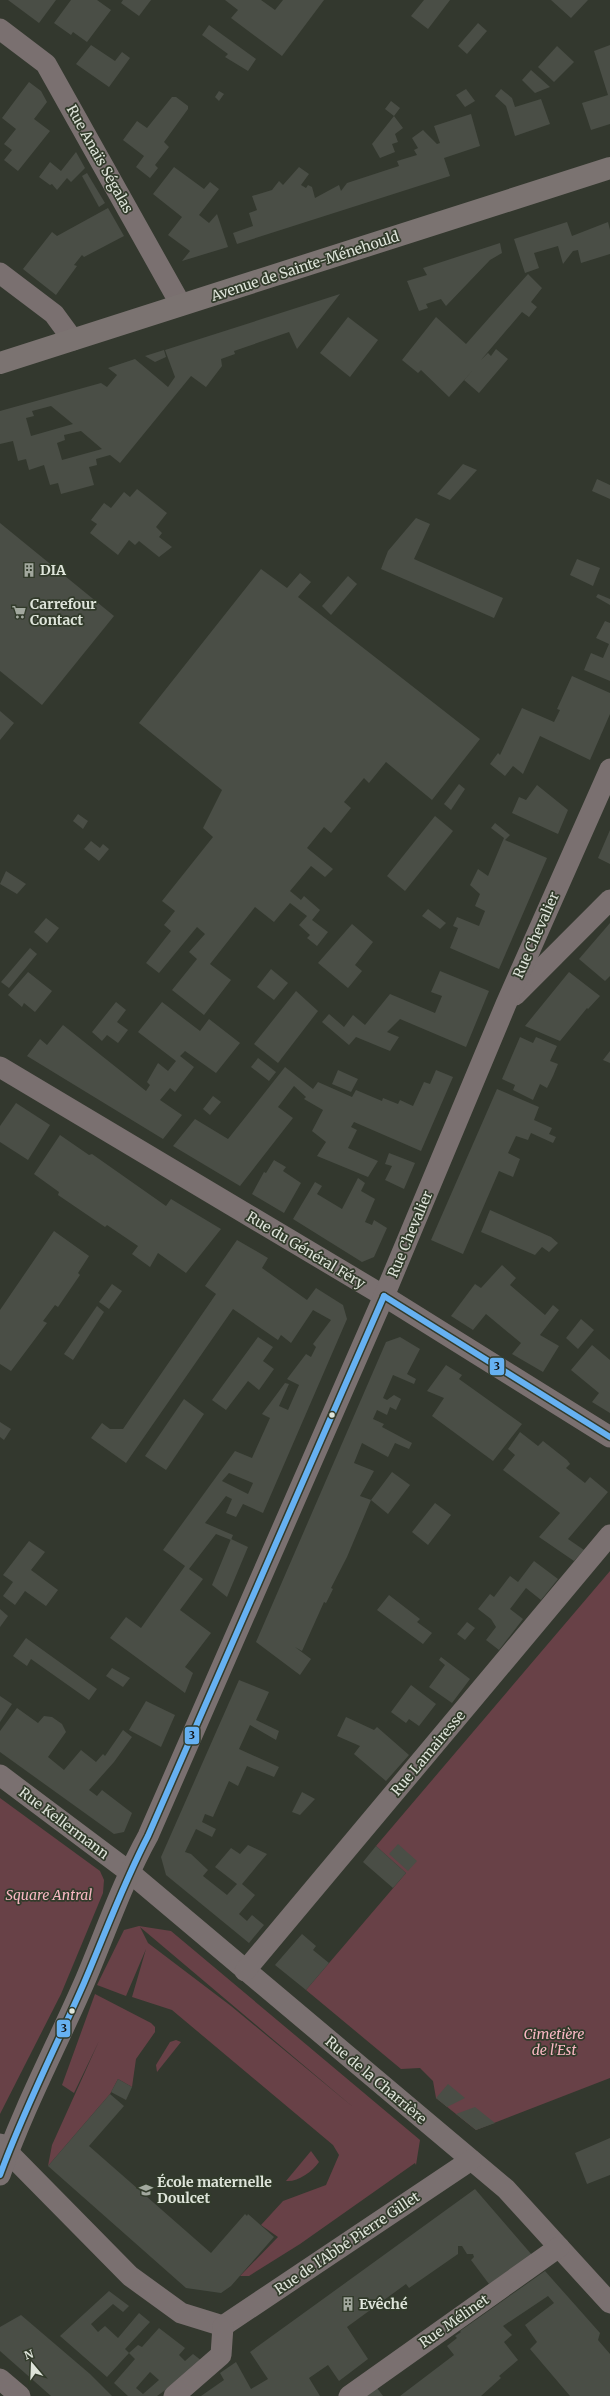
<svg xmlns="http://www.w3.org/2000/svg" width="610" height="2396" viewBox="0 0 610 2396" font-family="Merriweather,serif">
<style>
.green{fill:#684147;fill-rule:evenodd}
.building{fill:#4a4e46;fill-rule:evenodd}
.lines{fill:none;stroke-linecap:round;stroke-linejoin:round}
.minor{stroke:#7a7070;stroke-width:21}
.secondary{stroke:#7b7371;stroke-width:22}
.bus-1-casing{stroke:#323b2b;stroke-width:9}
.bus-1{stroke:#66b1f2;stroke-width:6}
.bus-dot{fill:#dee4da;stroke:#323b2b;stroke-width:1.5}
.labels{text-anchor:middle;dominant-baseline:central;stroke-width:3.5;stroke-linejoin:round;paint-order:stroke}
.street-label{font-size:14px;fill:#dee4da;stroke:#323b2b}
.poi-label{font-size:14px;font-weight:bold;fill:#dee4da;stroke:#323b2b;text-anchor:start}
.park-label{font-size:14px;font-style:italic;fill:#f8b7c2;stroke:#323b2b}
.line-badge{stroke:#323b2b;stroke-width:1.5}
.pale-badge-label{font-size:11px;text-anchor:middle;font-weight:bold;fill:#111}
</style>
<rect width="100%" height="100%" fill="#33382e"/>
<!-- green -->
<g class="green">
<path d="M610 1571V2078L476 2130 436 2098 433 2081 420 2068 401 2069 306 1990 406 1873 376 1846Z"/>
<path d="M0 1798 100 1871 104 1880 103 1893 61 1994 0 2114Z"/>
<path d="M139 1926 171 1931 420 2140 416 2165 415 2163 300 2244 249 2276H240L278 2237 261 2225 283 2201 326 2185 339 2155 333 2145 172 2010 132 1997 146 1949 126 1996 97 1985 124 1930ZM140 1927 353 2107 231 2006 148 1943Z"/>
<path d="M95 1994 151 2023 155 2027V2032L136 2059 132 2087 118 2079 110 2094 48 2166 52 2145 99 2041 74 2093 62 2085Z"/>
<path d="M176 2040 181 2042 157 2072 156 2065 170 2042Z"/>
<path d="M311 2151 319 2162C312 2172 298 2182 286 2181Z"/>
</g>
<!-- building -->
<g class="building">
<path d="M8 0H56L39 23Z"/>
<path d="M71 0H97L111 10 87 42 73 32 71 35 54 23Z"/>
<path d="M123 0H151L139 16 121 3Z"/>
<path d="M225 0H261L275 10 283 0H324L282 56 231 18 238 10Z"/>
<path d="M424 0H450L428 29 411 16Z"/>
<path d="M551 0H588L571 18Z"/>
<path d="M478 23 487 31 467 54 458 46Z"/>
<path d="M209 25 256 59 248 71 225 57 228 54 202 35Z"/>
<path d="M91 45 115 61 122 52 130 58 109 87 76 64Z"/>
<path d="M610 45V124L591 130 582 103 608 95 594 51Z"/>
<path d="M557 46 574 62 554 82 538 67Z"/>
<path d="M531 70 550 87 535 93 522 80Z"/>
<path d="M29 82 41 91 47 102 34 119 50 131 18 171 4 160 12 150 4 144 16 129 2 118Z"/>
<path d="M466 89 475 101 465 107 456 95Z"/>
<path d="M501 89 512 98 515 107 541 99 550 124 515 136 506 106 495 96Z"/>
<path d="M219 91 224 94 219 101 215 97Z"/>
<path d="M172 97H176L188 106V109L164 142 169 147 155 165 158 168 150 178 136 167 144 156 123 140 137 121 147 128Z"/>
<path d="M391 101 400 108 394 116 403 128 395 134 398 142 392 144 395 152 380 158 372 144 394 116 385 109Z"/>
<path d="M471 114 480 146 444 158 450 176 237 244 233 233 253 226 249 213 257 210 252 196 272 190 279 181 283 185 299 167 309 174 301 185 306 188 308 185 312 187 315 198 339 185 341 191 347 183 399 166 397 161 417 155 414 150 418 148 412 138 423 130 437 144 440 143 434 126Z"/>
<path d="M76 152 85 168 71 182 67 178 57 190 52 184 50 185 39 177 50 162 61 171Z"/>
<path d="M174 167 204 189 210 182 219 189 199 215 209 223 217 214 228 247 182 261 190 251 168 235 182 217 153 194Z"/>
<path d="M87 173 105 203 99 207 82 176Z"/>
<path d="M108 208 124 236 84 257 82 255 74 265 77 266 56 295 23 269 52 232 57 236Z"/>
<path d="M567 222 572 236 608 222 610 230V254L581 263 578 250 573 251 563 264 558 246 534 253 539 268 525 273 514 239Z"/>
<path d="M500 243 502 253 490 260 446 306 441 299 426 304 428 308 419 311 407 281 427 275 423 268Z"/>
<path d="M528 274 542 288 531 302 537 307 529 317 522 312 481 360 488 353 491 356 496 349 508 359 479 393 464 380 474 369 449 397 421 370 418 373 402 360 436 317 466 344Z"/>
<path d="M340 294 297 349 289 332 234 351 235 354 221 359 222 366 206 387 191 376 120 463 110 455 96 459 97 465 89 467 94 485 61 494 58 483 50 485 44 465 29 470 26 459 18 461 13 441 0 444V411L101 383 107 387 117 375 108 368 135 359 168 387 175 377 165 350ZM51 406 73 424 31 436 26 418 34 416 32 411ZM81 431 102 449 62 460 57 443 65 440 64 435Z"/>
<path d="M348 317 378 340 350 377 320 353Z"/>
<path d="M164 350 166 357 155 362 145 356Z"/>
<path d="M463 464 477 470 450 500 437 494Z"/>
<path d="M597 479 610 485V499L592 491Z"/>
<path d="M137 489 167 513 156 527 162 533 159 537 172 547 159 557 139 541 135 545 129 540 118 555 90 533 97 524 91 520 104 503 111 508 124 492 130 497Z"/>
<path d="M416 518 430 524 414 559 503 598 494 618 381 569 388 551Z"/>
<path d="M0 523 114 616 42 705 0 671Z"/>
<path d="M577 559 600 568 593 586 570 575Z"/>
<path d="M261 569 287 588 300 573 311 582 298 597 480 739 432 800 386 762 369 783 364 778 344 802 351 808 331 833 324 827 307 848 333 869 325 877 311 866 290 891 301 900 304 896 320 910 312 920 328 932 317 946 307 938 310 935 299 925 307 916 290 903 274 922 255 907 210 964 231 980 204 1015 172 990 197 959 189 952 205 934 197 927 159 973 146 963 171 931 164 925 175 911 162 901 213 837 203 828 222 790 139 723Z"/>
<path d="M348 576 357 584 331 615 322 606Z"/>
<path d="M598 594 610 599V605L596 597Z"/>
<path d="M605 621 610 623V681L584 670 591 653 603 658 609 644 596 638Z"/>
<path d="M572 676 610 693V714L590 760 540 736 523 774 513 766 505 776 490 764 498 753 500 755 522 708 554 722 560 710 557 709Z"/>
<path d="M0 711 14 723 0 740Z"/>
<path d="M459 784 465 789 451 810 444 804Z"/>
<path d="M537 785 568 810 558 834 512 813 519 797 526 800Z"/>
<path d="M78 814 88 821 83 829 73 821Z"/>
<path d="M435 816 453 831 405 891 387 876Z"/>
<path d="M495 823 510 835 505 840 547 858 499 969 450 948 458 928 453 926 457 917 479 926 485 911 475 906 480 894 470 885 478 869 488 876 504 838 491 828Z"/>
<path d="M610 830V864L598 858Z"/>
<path d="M91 841 100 848 103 844 109 849 99 861 84 849Z"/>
<path d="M6 871 26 884 17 894 0 884Z"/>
<path d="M428 909 446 923 440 929 422 916Z"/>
<path d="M46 918 59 928 47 943 34 932Z"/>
<path d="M610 923V976L605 981 579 959Z"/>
<path d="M352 924 373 942 355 965 362 971 348 988 318 963Z"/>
<path d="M30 948 37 954 9 988 1 982Z"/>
<path d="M271 969 288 983 274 1000 257 987Z"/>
<path d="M440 971 489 991 466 1047 400 1019 387 1032 399 1037 390 1051 356 1037 349 1045 322 1022 329 1014 344 1027 353 1015 365 1025 390 994 435 1013 442 996 431 992Z"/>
<path d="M28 972 52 991 35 1012 24 1003 22 1007 8 995Z"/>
<path d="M569 972 600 996 588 1009 587 1008 560 1041 525 1026Z"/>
<path d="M296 991 318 1011 278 1063 254 1044Z"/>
<path d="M116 1002 126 1010 117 1022 128 1030 118 1043 107 1035 102 1041 92 1032Z"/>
<path d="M162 1002 200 1031 209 1019 240 1043 216 1073 185 1051 180 1056 194 1067 175 1092 170 1088 160 1100 182 1115 163 1139 27 1056 40 1039 47 1045 63 1025 146 1091 150 1085 147 1082 158 1063 168 1071 176 1061 138 1032Z"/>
<path d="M520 1037 533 1043 536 1037 557 1046 550 1061 558 1064 553 1076 547 1088 540 1084 533 1100 513 1090 515 1085 502 1079Z"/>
<path d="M610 1051V1063L603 1060Z"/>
<path d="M258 1058 276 1072 269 1081 251 1067Z"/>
<path d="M285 1067 313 1089 318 1082 352 1097 356 1090 382 1101 383 1098 398 1104 400 1100 413 1106 424 1082 430 1084 436 1070 453 1077 421 1151 354 1122 351 1127 357 1130 348 1148 378 1161 368 1177 317 1156 326 1142 312 1131 323 1110 304 1099 306 1097 294 1086 278 1107 293 1118 240 1186 173 1146 195 1119 228 1139Z"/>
<path d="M338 1070 358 1079 351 1092 332 1084Z"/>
<path d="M497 1089 539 1107 534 1120 552 1128 549 1134 556 1137 553 1143 531 1133 528 1140 516 1136 508 1153 520 1159 513 1177 499 1171 463 1254 431 1240Z"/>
<path d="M213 1096 221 1102 210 1115 203 1109Z"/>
<path d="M16 1103 50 1125 28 1160 0 1142V1126Z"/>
<path d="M60 1135 89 1155 92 1154 166 1206 171 1199 221 1229 186 1273 158 1253 150 1267 132 1254 138 1246 107 1225 105 1227 58 1195 59 1192 34 1174Z"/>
<path d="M389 1153 415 1163 404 1189 385 1180 392 1166 385 1164Z"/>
<path d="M274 1160 286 1167 283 1171 301 1183 284 1213 252 1194 264 1172 266 1173Z"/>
<path d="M358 1178 365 1183 361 1191 375 1199 365 1222 372 1225 374 1220 387 1228 374 1257 362 1262 293 1219 315 1182 322 1186 317 1194 342 1209Z"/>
<path d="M490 1210 551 1237 558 1243 549 1252 542 1247 535 1255 481 1232Z"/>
<path d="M54 1231 89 1256 78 1273 80 1275 58 1307 55 1305 43 1321 47 1323 11 1371 0 1364V1310Z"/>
<path d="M237 1240 268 1258 262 1268 307 1300 316 1288 343 1305 347 1319 263 1513 243 1504 236 1517 226 1513 232 1499 226 1496 205 1523 233 1535 231 1540 216 1534 189 1569 203 1579 180 1610 211 1633 185 1667 193 1673 185 1693 110 1638 126 1617 141 1628 185 1566 163 1550 235 1451 252 1458 270 1418 262 1414 285 1383 289 1384 279 1406 288 1410 299 1385 287 1379 306 1354 311 1357 316 1347 313 1344 331 1320 313 1310 291 1343 281 1335 278 1340 233 1309 126 1463 91 1438 102 1423 110 1429H123L216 1294 205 1286ZM229 1473 253 1483 248 1494 222 1481Z"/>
<path d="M502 1265 516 1278 510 1285 545 1315 553 1305 559 1310 540 1335 559 1346 543 1372 512 1354 521 1343 486 1314 473 1330 451 1316 475 1284 481 1288Z"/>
<path d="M112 1284 122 1291 109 1309 99 1302Z"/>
<path d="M97 1306 104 1312 73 1360 64 1354Z"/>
<path d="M581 1319 594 1330 578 1349 566 1338Z"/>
<path d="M258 1337 273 1347 263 1361 274 1369 259 1390 248 1381 226 1410 212 1400Z"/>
<path d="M400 1337 420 1349 407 1374 416 1379 414 1384 393 1375 383 1398 387 1400 394 1395 401 1399 396 1410 390 1407 387 1415 377 1410 373 1419 384 1424 382 1427 412 1443 409 1449 395 1443 388 1457 362 1443 354 1463 374 1471 360 1496 371 1500 347 1557 331 1588 333 1589 326 1603 324 1602 302 1651 295 1647 311 1659 300 1675 256 1642 386 1342Z"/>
<path d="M592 1345 610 1360V1413L592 1402 599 1393 571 1370Z"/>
<path d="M446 1365 462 1375 459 1379 522 1424 493 1461 432 1416 444 1398 427 1391Z"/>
<path d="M184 1399 204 1414 166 1470 145 1456Z"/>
<path d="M0 1422 11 1429 4 1440 0 1437Z"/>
<path d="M520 1432 538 1446 543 1441 567 1460 570 1464 566 1468 585 1483 590 1477 608 1492 568 1539 584 1550 574 1561 539 1537 560 1513 503 1470 515 1455 508 1449Z"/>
<path d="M392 1472 410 1485 388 1514 371 1500Z"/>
<path d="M435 1503 451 1515 428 1545 412 1532Z"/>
<path d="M231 1539 248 1547 227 1597 212 1585Z"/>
<path d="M29 1541 45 1552 31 1570 58 1590 46 1606 25 1591 15 1605 3 1596 13 1582 3 1575Z"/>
<path d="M534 1561 558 1579 541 1600 526 1588 510 1609 523 1619 499 1650 486 1640 496 1627 491 1619 478 1609 490 1594 494 1597 510 1576 518 1582Z"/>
<path d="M389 1595 420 1619 417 1622 432 1633 423 1644 377 1610Z"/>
<path d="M0 1609 8 1616 0 1627Z"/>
<path d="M467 1622 475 1628 465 1640 457 1634Z"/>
<path d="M26 1638 97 1689 89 1700 31 1659 27 1666 13 1656Z"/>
<path d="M441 1657 470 1679 452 1703 429 1687 445 1665 439 1660Z"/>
<path d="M112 1668 130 1678 123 1687 106 1676Z"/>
<path d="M239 1680 269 1692 256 1720 279 1731 276 1740 250 1725 239 1749 279 1767 274 1777 247 1766 238 1786 229 1781 213 1817 205 1814 202 1822 216 1829 212 1837 196 1829 185 1852 191 1854 208 1870 203 1876 227 1895 237 1884 215 1867 231 1848 240 1854 248 1845 267 1854 242 1884 255 1895 239 1914 247 1921 252 1915 264 1925 249 1943 166 1875 161 1857Z"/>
<path d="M411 1685 436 1704 419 1726 409 1719 406 1723 391 1712Z"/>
<path d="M0 1696 12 1704 0 1722Z"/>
<path d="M146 1701 175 1715 161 1747 129 1730Z"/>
<path d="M17 1708 38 1723 44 1716 52 1717 62 1724 66 1732 48 1757 64 1770 81 1750 96 1762 103 1754 105 1756 123 1730 132 1737 114 1762 89 1790 97 1796 102 1790 132 1813 124 1832 114 1834 0 1752V1731Z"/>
<path d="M346 1717 374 1730 377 1727 409 1755 386 1781 354 1754 360 1746 337 1736Z"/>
<path d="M302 1792 315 1799 300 1815 292 1812Z"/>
<path d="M398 1844 417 1861 408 1871 389 1854Z"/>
<path d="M376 1846 406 1873 393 1888 363 1862Z"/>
<path d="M302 1934 316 1946 313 1950 329 1963 306 1990 275 1965Z"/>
<path d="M118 2079 132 2087 126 2100 111 2092Z"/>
<path d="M448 2084 465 2098 447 2107 436 2098Z"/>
<path d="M110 2094 124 2106 89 2146 211 2253 245 2214 247 2216 248 2214 274 2237 231 2286 221 2293 186 2288 48 2166Z"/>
<path d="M475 2107 495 2123 476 2130 456 2114Z"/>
<path d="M610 2138V2175L587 2184 575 2153Z"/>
<path d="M475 2189 532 2255 489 2284 471 2260 474 2257 473 2254H467L462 2246H458V2254L409 2288 406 2284 347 2327 368 2359 339 2381 328 2365 309 2378 320 2396H201L224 2380 220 2373 236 2362 251 2389 268 2379 250 2352Z"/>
<path d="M545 2271 600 2333 598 2340 610 2354V2396H570L530 2349 537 2342 525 2325 554 2303 548 2296 503 2326 512 2335 504 2342 518 2360 499 2376 501 2378 481 2396H400L454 2355 447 2346 457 2338 455 2336 461 2332 460 2331Z"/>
<path d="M109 2291 129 2306 123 2312 113 2304 91 2324 98 2332 105 2326 118 2338 139 2313 150 2322 125 2349 129 2353 138 2345 142 2347 159 2328 185 2348 179 2355 185 2361 193 2354 202 2361V2364L157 2396H128L114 2383 135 2359 129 2353 107 2377 60 2336ZM150 2372 159 2380 143 2394 136 2388Z"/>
<path d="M21 2315 90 2374 112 2396H51L0 2351V2327Z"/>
<path d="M377 2388 383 2396H366Z"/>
</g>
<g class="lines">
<!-- minor -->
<g class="minor">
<path d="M0 29 46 64 181 305"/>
<path d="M0 273 54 314 73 340"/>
<path d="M515 995 610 900"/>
<path d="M0 1067 384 1296 610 1437"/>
<path d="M0 1775 128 1871 506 2189 610 2303"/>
<path d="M245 1971 610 1535"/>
<path d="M0 2144 130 2276 181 2313 223 2326"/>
<path d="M0 2175C23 2109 56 2047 84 1983 105 1934 122 1883 148 1836L384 1296 506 1004 610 769"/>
<path d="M223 2326 471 2160"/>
<path d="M0 2379 20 2396"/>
<path d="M174 2396 221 2355 223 2326"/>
<path d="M349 2396 559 2247"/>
</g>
<!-- secondary -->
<path class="secondary" d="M0 363 610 168"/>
<defs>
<g id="bus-1">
<path d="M384 1296 610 1437"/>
<path d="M0 2175C24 2109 56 2047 84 1983 105 1934 123 1884 148 1836L384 1296"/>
</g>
</defs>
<!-- bus-1 casing -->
<use href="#bus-1" class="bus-1-casing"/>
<!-- bus-1 -->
<use href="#bus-1" class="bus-1"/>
</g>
<!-- icons -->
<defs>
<symbol id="building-bare" viewBox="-9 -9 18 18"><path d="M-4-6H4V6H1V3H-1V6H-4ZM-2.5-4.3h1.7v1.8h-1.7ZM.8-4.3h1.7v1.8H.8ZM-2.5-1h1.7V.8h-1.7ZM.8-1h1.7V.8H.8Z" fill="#a2a89e" stroke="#323b2b" stroke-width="2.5" paint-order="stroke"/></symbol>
<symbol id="supermarket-bare" viewBox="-9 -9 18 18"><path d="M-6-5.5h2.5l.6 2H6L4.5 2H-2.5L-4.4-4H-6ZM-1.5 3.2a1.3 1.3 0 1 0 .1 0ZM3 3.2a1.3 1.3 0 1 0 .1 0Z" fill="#a2a89e" stroke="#323b2b" stroke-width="2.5" paint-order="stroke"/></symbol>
<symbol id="school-bare" viewBox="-9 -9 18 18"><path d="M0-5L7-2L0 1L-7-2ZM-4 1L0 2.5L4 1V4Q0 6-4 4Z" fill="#a2a89e" stroke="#323b2b" stroke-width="2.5" paint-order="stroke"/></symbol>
</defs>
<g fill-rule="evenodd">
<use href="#building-bare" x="19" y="560" width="20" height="20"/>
<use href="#supermarket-bare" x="9" y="602" width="20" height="20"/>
<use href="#school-bare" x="136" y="2180" width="20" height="20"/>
<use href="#building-bare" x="338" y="2294" width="20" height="20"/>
</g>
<!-- markers -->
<g class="bus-dot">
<circle cx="332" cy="1415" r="3.5"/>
<circle cx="72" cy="2011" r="3.5"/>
</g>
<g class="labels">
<!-- street labels -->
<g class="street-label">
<text transform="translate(100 159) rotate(61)">Rue Anaïs Ségalas</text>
<text transform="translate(305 266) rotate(-18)">Avenue de Sainte-Ménehould</text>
<text transform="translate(536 935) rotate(-66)">Rue Chevalier</text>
<text transform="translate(410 1234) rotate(-67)">Rue Chevalier</text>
<text transform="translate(306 1250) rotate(31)">Rue du Général Féry</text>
<text transform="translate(428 1753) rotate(-50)">Rue Lamairesse</text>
<text transform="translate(64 1823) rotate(37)">Rue Kellermann</text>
<text transform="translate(376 2080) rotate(40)">Rue de la Charrière</text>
<text transform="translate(347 2243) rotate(-34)">Rue de l'Abbé Pierre Gillet</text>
<text transform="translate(454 2321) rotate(-35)">Rue Mélinet</text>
</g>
<!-- poi labels -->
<g class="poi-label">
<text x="40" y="570">DIA</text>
<text x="30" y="604">Carrefour<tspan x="30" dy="16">Contact</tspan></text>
<text x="157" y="2182">École maternelle<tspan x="157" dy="16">Doulcet</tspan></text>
<text x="359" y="2304">Evêché</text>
</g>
<!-- park labels -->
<g class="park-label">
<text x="49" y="1895">Square Antral</text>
<text x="554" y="2034">Cimetière<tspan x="554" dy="16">de l'Est</tspan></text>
</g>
</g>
<g class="line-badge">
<rect x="489" y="1357" width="16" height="19" rx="4" fill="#66b1f2"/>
<rect x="184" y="1726" width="16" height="19" rx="4" fill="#66b1f2"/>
<rect x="56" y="2019" width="15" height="19" rx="4" fill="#66b1f2"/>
</g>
<g class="pale-badge-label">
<text x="497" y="1370">3</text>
<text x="192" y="1739">3</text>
<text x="64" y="2032">3</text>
</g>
<!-- north arrow -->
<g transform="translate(32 2364) rotate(341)" stroke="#323b2b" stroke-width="3" paint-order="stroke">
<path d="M0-3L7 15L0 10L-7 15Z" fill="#dee4da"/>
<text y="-6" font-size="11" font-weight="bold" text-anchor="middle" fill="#dee4da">N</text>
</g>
</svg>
